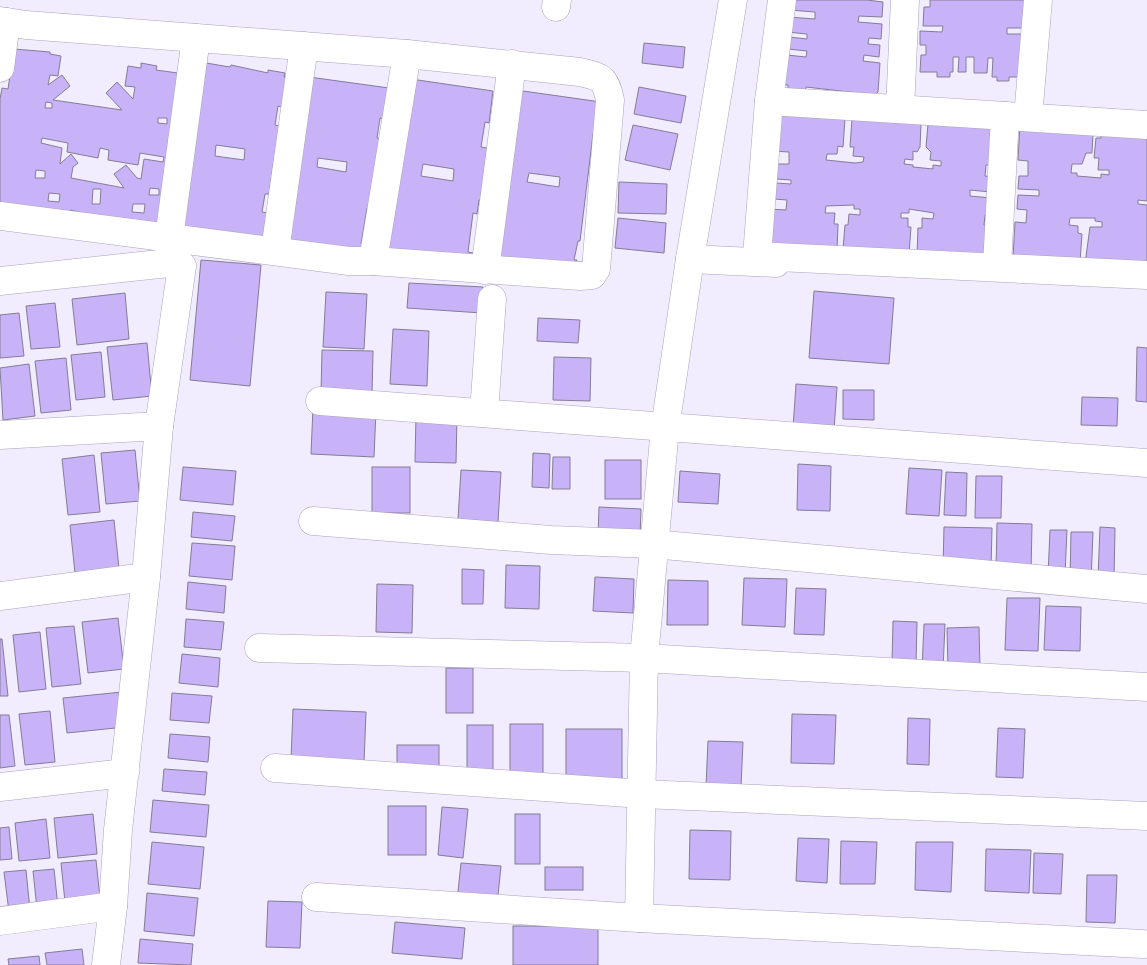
<svg xmlns="http://www.w3.org/2000/svg" width="1147" height="965" viewBox="0 0 1147 965" font-family="Quicksand,sans-serif">
<style>
.building{fill:#c9b3f8;stroke:#847c97;fill-rule:evenodd}
.lines{fill:none;stroke-linecap:round;stroke-linejoin:round}
.minor-casing{stroke:#aba3be;stroke-width:29}
.minor{stroke:#fff;stroke-width:28}
</style>
<rect width="100%" height="100%" fill="#f1ecfe"/>
<!-- building -->
<g class="building">
<path d="M790 0H867L883 2 882 17 859 16 858 22 882 24 881 39 869 38 868 44 880 45 879 57 864 55 863 61 880 63 878 92 875 95 806 87 805 91 788 89V85H784L787 55 806 57 807 51 788 49 789 37 807 39V34L787 32 788 17 815 19V12L789 10Z"/>
<path d="M930 0H1028L1030 28H1007V34H1029L1024 77H1009V81H997V77H992L993 58H988L987 73H974V57H966V72H958L959 57H953V72H950V77H937V72H920L921 55H926V45H920V31L942 32 943 26H923L924 7H930Z"/>
<path d="M644 43 685 47 683 68 642 63Z"/>
<path d="M14 49 50 52V54L61 56 58 76 50 75 48 85 62 75 70 86 53 100 122 110 106 93 117 82 133 99 135 87 125 86 128 66 141 68V63L157 66 156 70 185 74 161 229 78 221 79 212 70 210 69 219 0 205V99L2 88 8 89ZM46 102 52 103V108H45ZM158 118H167V124L158 123ZM42 138 68 143 67 152 98 158 100 148 109 150 108 160 138 165 140 153 164 157 163 162 144 159 141 179 137 178 126 165 114 174 124 188 71 178 73 167 78 163 71 154 60 164 62 148 41 143ZM36 170 45 171V178H35ZM150 188 159 189V195H149ZM93 189H101L100 204H92ZM49 193 60 194 59 202 48 201ZM133 204H145L144 213 132 212Z"/>
<path d="M206 63 230 67 231 65 268 73V70L285 73 284 77 295 78 282 107 278 106 275 125 279 126 269 194H265L262 212 268 213 264 246 177 233ZM216 145 245 149 244 160 215 156Z"/>
<path d="M309 77 389 88 384 119 380 118 377 138 381 139 371 209 367 208 361 244 365 245 362 259 283 247ZM318 158 347 162 346 172 317 167Z"/>
<path d="M411 79 493 91 489 123 485 122 481 147 487 148 481 200H479L477 214 473 213 468 252 473 253 472 267 384 254ZM423 164 454 169 453 181 421 176Z"/>
<path d="M639 87 686 96 681 123 634 114Z"/>
<path d="M516 90 601 102 596 134H593L580 241H578L574 260H577L575 271 491 259ZM529 173 560 177 559 187 527 182Z"/>
<path d="M776 115 845 119 843 147 838 146 837 154H827L826 160 855 163 863 162 864 157 853 156 854 147H850L852 119 921 124 920 147 917 152 913 151V160L905 159 904 164 913 165V167L933 169V165L941 166V161L930 160 931 152 926 147 928 124 995 128 993 165H986L985 176 992 177 991 192 970 190V196L991 198 990 215H985L984 225H989L987 259 917 255 918 228H922V218L933 219 934 213 909 209V213H901V218H908V227H911L909 254 843 250 845 225H848L849 214 860 215V209H854V205L826 206 825 213H835L834 224H838L837 250 767 245 770 209 786 210 787 200 774 199 776 183 791 184V180L776 179 777 164H789V152L773 151Z"/>
<path d="M1020 123 1093 134 1092 153H1086L1082 164H1072L1071 173H1077V176L1101 178V174L1109 175V170H1098L1099 158H1094L1096 138H1101V131L1147 133V201L1138 200V204L1147 205V274L1085 264 1090 227H1102V222L1095 221V218H1070L1069 225 1078 226V233L1082 234 1080 262 1013 258 1015 222 1026 223 1027 210 1017 209 1018 195 1039 196V190L1018 189 1019 176H1028V161L1018 160Z"/>
<path d="M633 125 678 134 670 170 625 160Z"/>
<path d="M619 182 667 184 666 214 618 213Z"/>
<path d="M618 218 666 223 664 253 615 248Z"/>
<path d="M201 260 261 265 250 386 190 380Z"/>
<path d="M409 283 483 287 482 313 407 308Z"/>
<path d="M814 291 894 298 889 364 809 358Z"/>
<path d="M326 292 367 294 364 349 323 347Z"/>
<path d="M125 293 129 339 77 345 72 299Z"/>
<path d="M55 303 60 347 31 349 26 306Z"/>
<path d="M19 313 24 356 0 358V315Z"/>
<path d="M538 318 580 320 578 343 537 341Z"/>
<path d="M393 329 429 331 427 386 390 384Z"/>
<path d="M147 343 152 396 113 400 107 347Z"/>
<path d="M1137 347 1147 348V402L1136 401Z"/>
<path d="M322 350 373 351 372 395 321 393Z"/>
<path d="M101 352 105 397 76 400 71 355Z"/>
<path d="M554 357 591 358 590 401 553 400Z"/>
<path d="M66 358 71 410 41 413 35 361Z"/>
<path d="M29 364 35 416 3 420 0 368Z"/>
<path d="M796 384 837 387 834 430 793 428Z"/>
<path d="M843 390H874V420L843 419Z"/>
<path d="M1082 397 1118 398 1117 426 1081 425Z"/>
<path d="M313 407 376 410 374 457 311 454Z"/>
<path d="M416 415 457 416 456 463 415 462Z"/>
<path d="M135 450 140 501 106 504 101 453Z"/>
<path d="M533 453 550 454 549 488 532 487Z"/>
<path d="M94 455 100 512 68 515 62 459Z"/>
<path d="M553 457H570V489H552Z"/>
<rect x="605" y="460" width="36" height="39"/>
<path d="M798 464 831 466 830 511 797 510Z"/>
<path d="M183 467 236 471 233 505 180 500Z"/>
<rect x="372" y="467" width="38" height="46"/>
<path d="M909 468 942 470 939 516 906 514Z"/>
<path d="M461 470 501 472 498 522 458 519Z"/>
<path d="M680 471 720 474 718 504 678 502Z"/>
<path d="M946 472 967 473 966 516 944 515Z"/>
<path d="M976 476H1002L1001 518H975Z"/>
<path d="M599 507 641 509 640 538 598 536Z"/>
<path d="M193 512 235 516 232 541 191 537Z"/>
<path d="M114 520 120 578 76 583 70 525Z"/>
<path d="M997 523 1032 524 1031 573 996 571Z"/>
<path d="M944 527 992 528 991 569 943 568Z"/>
<path d="M1100 527 1115 528 1114 579 1098 578Z"/>
<path d="M1050 530H1067L1065 575H1048Z"/>
<path d="M1071 532H1093L1091 582 1070 581Z"/>
<path d="M192 543 235 546 232 580 189 576Z"/>
<path d="M506 565 540 566 539 609 505 608Z"/>
<path d="M462 569 484 570 483 604H462Z"/>
<path d="M595 577 634 579 633 613 593 611Z"/>
<path d="M744 578 787 579 785 627 742 625Z"/>
<path d="M668 580 708 581V625H667Z"/>
<path d="M188 582 226 586 224 613 186 609Z"/>
<path d="M377 584 413 585 412 633 376 632Z"/>
<path d="M796 588 826 589 824 635 794 634Z"/>
<path d="M1007 598H1040L1038 651 1005 650Z"/>
<path d="M1046 606 1081 607 1080 651 1044 650Z"/>
<path d="M118 618 124 669 88 673 82 622Z"/>
<path d="M186 619 224 622 221 650 184 647Z"/>
<path d="M893 621 917 622 916 664 892 663Z"/>
<path d="M924 624H945L943 670 922 669Z"/>
<path d="M74 626 81 684 52 687 46 628Z"/>
<path d="M979 627 980 669 948 670 947 628Z"/>
<path d="M40 632 46 689 19 692 13 635Z"/>
<path d="M0 639H2L8 696H0Z"/>
<path d="M182 654 220 658 218 687 179 683Z"/>
<rect x="446" y="668" width="27" height="45"/>
<path d="M122 692 125 727 67 733 63 698Z"/>
<path d="M172 693 212 696 209 723 170 720Z"/>
<path d="M293 709 366 712 364 763 291 760Z"/>
<path d="M50 711 55 762 25 765 19 714Z"/>
<path d="M792 714 836 715 834 764 791 763Z"/>
<path d="M0 715H9L15 766 0 768Z"/>
<path d="M908 718 930 719 929 765 907 764Z"/>
<rect x="510" y="724" width="33" height="50"/>
<rect x="467" y="725" width="26" height="50"/>
<path d="M998 728 1025 729 1023 778 996 777Z"/>
<rect x="566" y="729" width="56" height="50"/>
<path d="M170 734 210 737 208 762 168 758Z"/>
<path d="M708 741 743 742 741 787 706 786Z"/>
<rect x="397" y="745" width="42" height="27"/>
<path d="M164 769 207 772 205 795 162 791Z"/>
<path d="M153 800 209 805 206 837 150 832Z"/>
<rect x="388" y="806" width="38" height="49"/>
<path d="M442 807 468 809 463 858 438 855Z"/>
<path d="M93 814 97 854 58 858 54 818Z"/>
<rect x="515" y="814" width="25" height="50"/>
<path d="M46 819 50 858 19 861 15 823Z"/>
<path d="M9 827 12 859 0 860V828Z"/>
<path d="M690 830 731 831 730 880 689 879Z"/>
<path d="M798 838 829 839 827 883 796 881Z"/>
<path d="M841 841 877 842 875 884H840Z"/>
<path d="M152 842 204 847 200 889 148 884Z"/>
<path d="M916 842H953L951 892 915 890Z"/>
<path d="M986 849 1031 850 1029 893 985 891Z"/>
<path d="M1034 853 1063 854 1061 894 1033 893Z"/>
<path d="M96 860 100 898 65 902 61 863Z"/>
<path d="M461 863 501 866 497 905 457 901Z"/>
<rect x="545" y="867" width="38" height="23"/>
<path d="M54 869 58 907 37 909 33 871Z"/>
<path d="M26 870 30 910 9 912 4 872Z"/>
<path d="M1087 875H1117L1115 923 1086 922Z"/>
<path d="M147 893 198 898 194 936 144 931Z"/>
<path d="M268 901 302 902 300 948 266 947Z"/>
<path d="M395 922 465 928 462 959 392 953Z"/>
<rect x="513" y="926" width="85" height="39"/>
<path d="M140 939 193 944 191 965 138 963Z"/>
<path d="M82 949 84 965H47L45 953Z"/>
<path d="M39 956 40 965H9L8 959Z"/>
</g>
<g class="lines">
<defs>
<g id="minor">
<path d="M733 0 690 259 776 263"/>
<path d="M556 7 557 0"/>
<path d="M0 21 26 25 407 54 580 72C601 77 605 77 610 100L596 269 592 275 580 276 373 261H349L0 216"/>
<path d="M0 68 6 22"/>
<path d="M769 101 782 0"/>
<path d="M900 109 905 0"/>
<path d="M1028 117 1038 0"/>
<path d="M1147 125 769 101 757 256 1147 275"/>
<path d="M169 238 196 38"/>
<path d="M275 251 304 46"/>
<path d="M373 261 407 54"/>
<path d="M997 266 1005 116"/>
<path d="M485 270 512 64"/>
<path d="M0 281 178 262 182 266 159 426"/>
<path d="M320 401 1147 463"/>
<path d="M484 413 492 299"/>
<path d="M0 435 159 426 146 577 118 830 113 906 0 921"/>
<path d="M313 521 551 540 653 544 1147 589"/>
<path d="M0 596 146 577"/>
<path d="M259 648 644 658 1147 687"/>
<path d="M275 768 642 794 1147 816"/>
<path d="M0 787 125 773"/>
<path d="M316 897 639 918 1143 944"/>
<path d="M639 918 644 658 665 428 690 259"/>
<path d="M106 965 113 906"/>
</g>
</defs>
<!-- minor casing -->
<use href="#minor" class="minor-casing"/>
<!-- minor -->
<use href="#minor" class="minor"/>
</g>
</svg>
